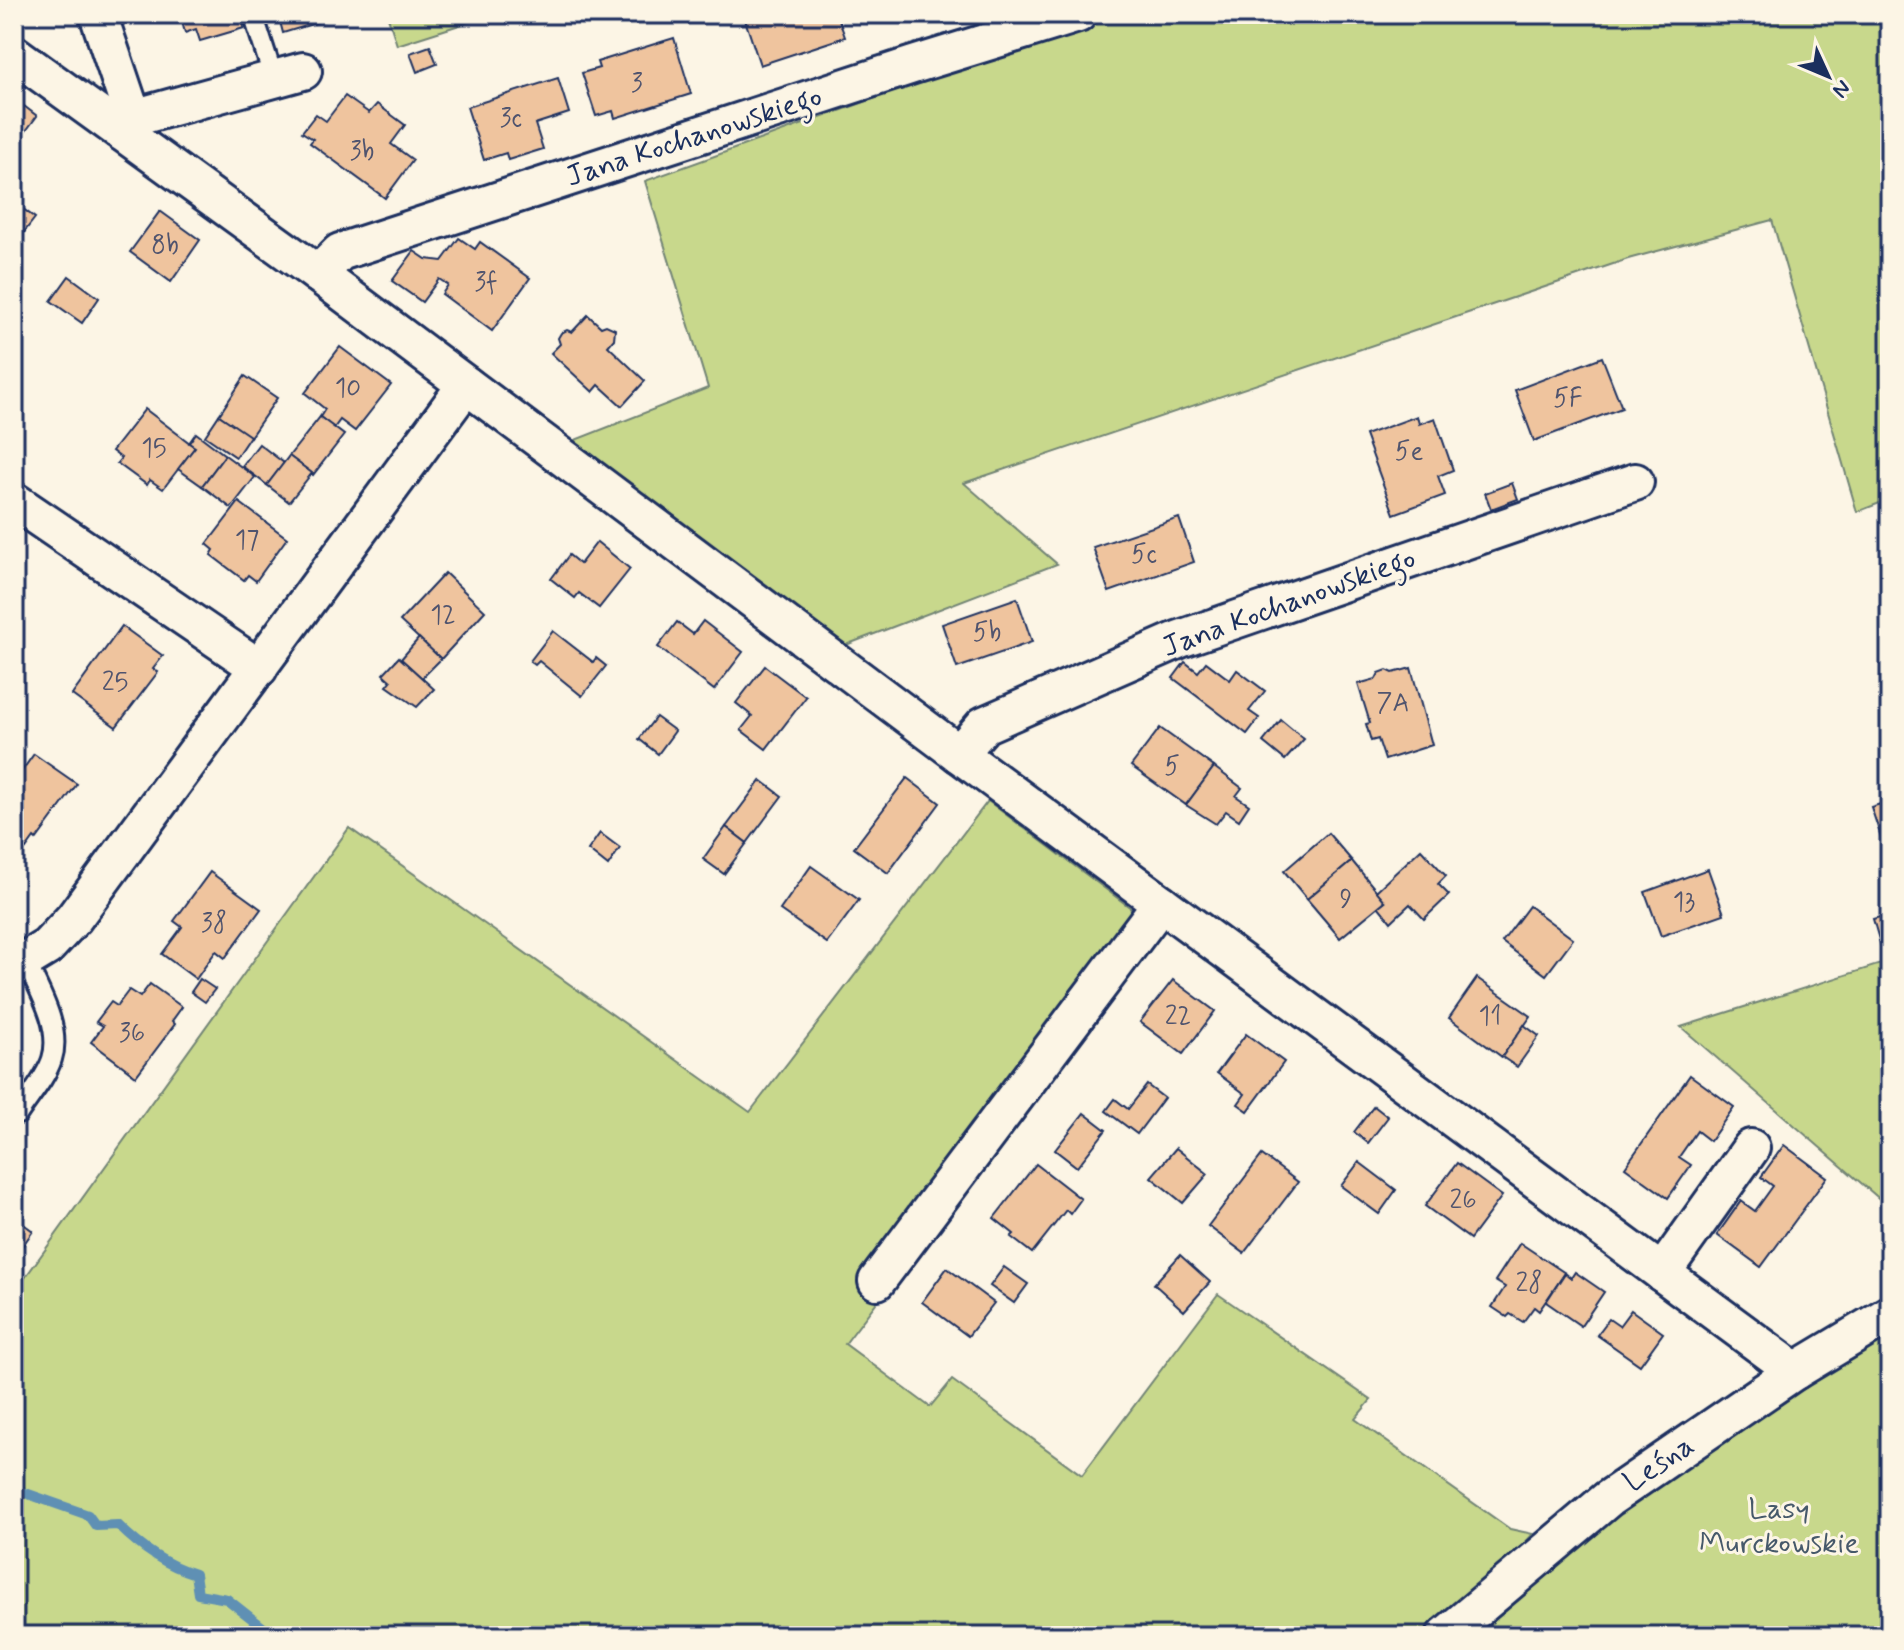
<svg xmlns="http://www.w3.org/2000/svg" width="1904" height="1650" viewBox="0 0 1904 1650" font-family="Mynerve,sans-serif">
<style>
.green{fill:#c8d88c;stroke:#728475;stroke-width:2}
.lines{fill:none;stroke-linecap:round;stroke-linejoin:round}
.stream{stroke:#5e90b4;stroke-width:10}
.building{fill:#efc49e;stroke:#1b2f5e;stroke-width:2}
.lane-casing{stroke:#1b2f5e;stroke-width:24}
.street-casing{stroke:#1b2f5e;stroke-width:42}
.lane{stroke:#fcf5e5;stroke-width:18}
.street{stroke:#fcf5e5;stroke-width:36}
.labels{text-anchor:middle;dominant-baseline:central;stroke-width:6;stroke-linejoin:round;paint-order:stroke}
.number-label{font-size:26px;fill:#50546e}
.street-label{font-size:30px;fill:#1b2f5e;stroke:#fcf5e5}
.park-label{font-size:30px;fill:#46596a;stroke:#fcf5e5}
</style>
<rect width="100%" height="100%" fill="#fcf5e5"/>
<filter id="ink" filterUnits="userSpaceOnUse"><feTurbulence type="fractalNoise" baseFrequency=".0125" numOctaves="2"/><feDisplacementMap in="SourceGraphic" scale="16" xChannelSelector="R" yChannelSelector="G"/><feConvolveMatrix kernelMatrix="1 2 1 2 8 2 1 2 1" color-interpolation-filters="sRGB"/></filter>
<g filter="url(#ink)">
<!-- green -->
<g class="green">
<path d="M387 14H494L397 45Z"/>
<path d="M1109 14H1890V499L1857 512 1772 220 1628 259 964 483 1057 564 843 646 570 442 708 388 645 181Z"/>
<path d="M988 801 1159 929 845 1344 930 1407 952 1380 1082 1475 1218 1294 1371 1400 1355 1419 1510 1529 1533 1534 1440 1636H14V1293L349 828 750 1112Z"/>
<path d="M1890 961V1208L1681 1027Z"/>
<path d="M1890 1327V1636H1465L1608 1514Z"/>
</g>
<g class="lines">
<!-- stream -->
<path class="stream" d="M14 1489 88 1515 96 1526 118 1525C140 1547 165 1565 195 1574L198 1594 227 1599 274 1636"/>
</g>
<!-- building -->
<g class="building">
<path d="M180 14H240L244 28 200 41 196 29 185 33Z"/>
<path d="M278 14H338L339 16 283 33Z"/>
<path d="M753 14H837L845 37 760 65 744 17Z"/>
<path d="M674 38 691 94 615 118 613 111 596 116 582 73 599 68 597 62Z"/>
<path d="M430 46 437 64 417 72 410 53Z"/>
<path d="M558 78 569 113 535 124 543 149 508 160 506 153 484 160 467 107Z"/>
<path d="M345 96 369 113 377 104 405 125 391 144 413 160 385 198 310 143 313 139 302 132 316 114 326 121Z"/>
<path d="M24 106 37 116 17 143 14 141V120Z"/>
<path d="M14 202 35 218 14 245Z"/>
<path d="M160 211 200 240 171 282 130 252Z"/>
<path d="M459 238 475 249 480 242 530 278 492 331 442 294 448 285 439 279 422 302 392 281 414 251 426 259 442 261Z"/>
<path d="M69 276 99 298 82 323 51 301Z"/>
<path d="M588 315 601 327 606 325 615 329 614 339 608 346 645 381 622 406 599 385 593 392 551 353 560 344 558 338 561 333 567 330 572 332Z"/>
<path d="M340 347 391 385 355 431 340 420 334 428 320 417 325 409 305 393Z"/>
<path d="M1602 357 1622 408 1534 441 1515 390Z"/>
<path d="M245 376 277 398 250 437 219 415Z"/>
<path d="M145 409 195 447 163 489 150 480 147 485 117 463 121 458 112 451Z"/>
<path d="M219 415 250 436 236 457 205 436Z"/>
<path d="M1417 416 1419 424 1435 418 1453 470 1438 476 1445 495 1394 514 1365 435Z"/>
<path d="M320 417 344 435 313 475 289 456Z"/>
<path d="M196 433 225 455 202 486 178 469 195 447 189 443Z"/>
<path d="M259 444 284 463 267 485 242 466Z"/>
<path d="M225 455 255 477 231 508 202 486Z"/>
<path d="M289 456 312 473 289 502 267 485Z"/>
<path d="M1512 483 1518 499 1491 509 1485 493Z"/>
<path d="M239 502 287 538 256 581 248 575 244 580 211 555 214 550 207 544Z"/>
<path d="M1179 518 1194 562 1109 592 1093 547Z"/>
<path d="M597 542 630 569 599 608 579 593 575 598 551 579 569 555 580 564Z"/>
<path d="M445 573 485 611 441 659 400 621Z"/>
<path d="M14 594 24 601 14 615Z"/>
<path d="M1017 598 1032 642 957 668 942 624Z"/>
<path d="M703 621 743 652 714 690 658 647 677 622 693 634Z"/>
<path d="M122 626 163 656 153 669 158 672 116 727 72 695Z"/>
<path d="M553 631 593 662 596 658 606 666 582 696 539 661 535 665 530 661Z"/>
<path d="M419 638 441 659 422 678 401 659Z"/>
<path d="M399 657 434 689 417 707 387 686 391 681 383 674Z"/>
<path d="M1185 662 1198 672 1206 662 1230 680 1237 670 1265 691 1249 711 1259 718 1247 734 1173 678Z"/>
<path d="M765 666 806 697 766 749 741 730 752 716 736 703Z"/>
<path d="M1411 668 1432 745 1385 760 1378 739 1371 741 1366 724 1370 723 1358 684 1376 679 1379 673 1387 670 1393 673Z"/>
<path d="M656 717 675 731 658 754 639 739Z"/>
<path d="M1281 720 1304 739 1285 760 1263 742Z"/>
<path d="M1160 728 1214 767 1186 805 1131 766Z"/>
<path d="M34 754 77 784 36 840 34 838 26 849 14 840V782Z"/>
<path d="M1214 767 1242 788 1236 796 1249 805 1239 820 1226 811 1216 824 1186 805Z"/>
<path d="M907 778 940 803 888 873 854 848Z"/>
<path d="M761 780 782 796 747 843 726 827Z"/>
<path d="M1890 801V850L1886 852 1871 807Z"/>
<path d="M726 827 747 843 724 874 703 859Z"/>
<path d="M600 833 620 848 608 866 588 850Z"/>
<path d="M1328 833 1352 861 1307 899 1284 871Z"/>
<path d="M1421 849 1446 876 1438 884 1449 895 1424 919 1410 904 1391 922 1378 906 1385 901 1376 891Z"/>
<path d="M1352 861 1385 901 1340 938 1307 899Z"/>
<path d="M811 866 859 900 827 943 780 910Z"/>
<path d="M1708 869 1724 914 1661 936 1645 892Z"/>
<path d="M210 872 261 909 225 958 216 951 196 979 162 954 182 927 174 921Z"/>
<path d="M1529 906 1573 939 1546 975 1502 942Z"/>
<path d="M1890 914V955L1884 957 1873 919Z"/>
<path d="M1477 978 1531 1016 1502 1057 1449 1018Z"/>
<path d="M200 979 215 989 205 1002 191 992Z"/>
<path d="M1173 980 1215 1011 1183 1054 1140 1022Z"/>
<path d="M150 984 182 1007 172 1021 175 1024 136 1076 91 1042 103 1026 96 1022 111 1002 117 1006 129 990 140 997Z"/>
<path d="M1524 1025 1539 1036 1517 1067 1502 1057Z"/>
<path d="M1246 1034 1284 1062 1248 1111 1238 1104 1245 1094 1217 1073Z"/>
<path d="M1690 1075 1734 1107 1710 1141 1697 1131 1679 1157 1691 1165 1668 1198 1625 1167Z"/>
<path d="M1147 1085 1164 1098 1137 1134 1106 1111 1115 1099 1128 1109Z"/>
<path d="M1374 1106 1388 1117 1368 1143 1354 1132Z"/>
<path d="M1084 1113 1106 1130 1077 1167 1055 1150Z"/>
<path d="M1784 1145 1827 1177 1761 1267 1717 1235 1741 1201 1755 1211 1773 1186 1761 1177Z"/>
<path d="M1176 1148 1208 1174 1183 1203 1151 1177Z"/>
<path d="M1262 1155 1298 1182 1244 1253 1208 1226Z"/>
<path d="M1359 1162 1396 1190 1379 1214 1341 1186Z"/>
<path d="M1457 1163 1502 1196 1470 1239 1425 1206Z"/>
<path d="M1036 1164 1081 1199 1070 1214 1066 1210 1032 1253 1011 1237 1014 1234 994 1218Z"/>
<path d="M14 1217 33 1231 14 1258Z"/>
<path d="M1520 1243 1565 1273 1539 1311 1534 1307 1523 1322 1510 1314 1507 1317 1492 1307 1505 1287 1495 1281Z"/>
<path d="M1180 1255 1210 1282 1184 1311 1154 1284Z"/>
<path d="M1004 1267 1028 1284 1014 1303 990 1286Z"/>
<path d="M947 1268 994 1303 968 1336 922 1302Z"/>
<path d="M1575 1272 1604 1292 1581 1326 1546 1302 1565 1273 1571 1278Z"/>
<path d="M1631 1310 1663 1333 1640 1365 1597 1335 1609 1319 1619 1326Z"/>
</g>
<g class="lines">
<defs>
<g id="lane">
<path d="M253 14 274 79"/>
<path d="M18 1114C29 1097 46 1078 52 1059 62 1028 39 990 26 962"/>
</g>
<g id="street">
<path d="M98 14 133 118 122 132"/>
<path d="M14 54 318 274 959 754 1795 1371"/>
<path d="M133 118 303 71"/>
<path d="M318 274 340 252 913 65 1078 14"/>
<path d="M14 501 259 668"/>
<path d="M959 754 984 725 1180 639 1635 482"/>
<path d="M14 967 47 947 74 918 466 385"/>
<path d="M1662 1273 1751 1148"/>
<path d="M877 1281 1161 903"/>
<path d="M1445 1636 1608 1499 1795 1371 1890 1314"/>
</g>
</defs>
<!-- lane casing -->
<use href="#lane" class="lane-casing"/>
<!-- street casing -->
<use href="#street" class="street-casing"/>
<!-- lane -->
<use href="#lane" class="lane"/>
<!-- street -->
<use href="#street" class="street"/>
</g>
</g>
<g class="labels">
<!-- number labels -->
<g class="number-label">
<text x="637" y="84">3</text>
<text x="511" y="119">3c</text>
<text x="362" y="152">3b</text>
<text x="165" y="246">8b</text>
<text x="486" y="283">3f</text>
<text x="348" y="389">10</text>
<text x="1568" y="399">5F</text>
<text x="154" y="449">15</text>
<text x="1409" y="452">5e</text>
<text x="247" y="541">17</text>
<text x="1144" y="555">5c</text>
<text x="443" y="616">12</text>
<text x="987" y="633">5b</text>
<text x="115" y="683">25</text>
<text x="1393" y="704">7A</text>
<text x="1172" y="767">5</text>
<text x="1346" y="900">9</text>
<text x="1684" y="903">13</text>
<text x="214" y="924">38</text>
<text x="1178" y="1017">22</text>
<text x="1490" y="1017">11</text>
<text x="132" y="1034">36</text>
<text x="1463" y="1201">26</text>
<text x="1529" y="1284">28</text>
</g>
<!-- street labels -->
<g class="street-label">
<text transform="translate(694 137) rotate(-18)">Jana Kochanowskiego</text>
<text transform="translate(1289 603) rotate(-20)">Jana Kochanowskiego</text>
<text transform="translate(1659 1464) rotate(-34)">Leśna</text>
</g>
<!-- park labels -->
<g class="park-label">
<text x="1779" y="1509">Lasy<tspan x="1779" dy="34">Murckowskie</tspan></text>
</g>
</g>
<!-- margin -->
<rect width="1904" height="1650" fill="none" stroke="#fcf5e5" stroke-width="48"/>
<rect x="24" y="24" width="1856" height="1602" fill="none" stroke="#1b2f5e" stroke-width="3" filter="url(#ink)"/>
<!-- north arrow -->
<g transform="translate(1828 76) rotate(134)" stroke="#fcf5e5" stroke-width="6" paint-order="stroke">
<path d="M0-6L14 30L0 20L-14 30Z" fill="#1b2f5e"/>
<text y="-12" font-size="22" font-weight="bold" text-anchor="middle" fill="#1b2f5e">N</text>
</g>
</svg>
